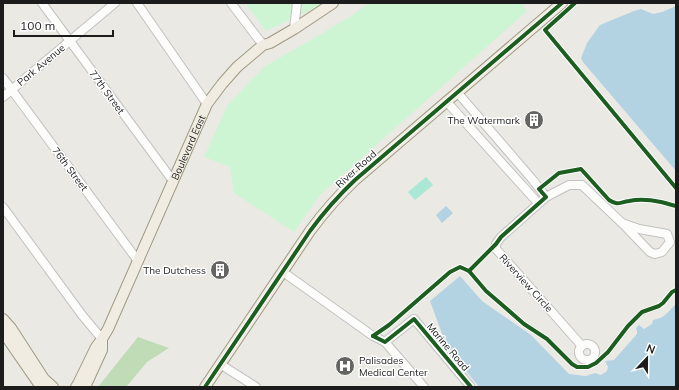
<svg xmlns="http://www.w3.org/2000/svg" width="679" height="390" viewBox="0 0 679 390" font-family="Mulish,sans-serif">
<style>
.forest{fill:#bfdcb6}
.park{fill:#cef5d3}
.pitch{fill:#aae7d4}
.water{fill:#b3d3e2}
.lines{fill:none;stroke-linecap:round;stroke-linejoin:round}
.minor-casing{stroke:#c3c2c0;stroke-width:10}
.major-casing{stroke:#a09981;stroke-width:12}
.minor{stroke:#fcfcfb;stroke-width:8}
.major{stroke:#f0ece2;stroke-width:10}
.cycleway-casing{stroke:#fff;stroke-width:6}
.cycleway{stroke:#1b5e20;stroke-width:4}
.labels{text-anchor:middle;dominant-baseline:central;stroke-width:3;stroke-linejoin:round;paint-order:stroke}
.street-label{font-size:10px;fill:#1c1c1c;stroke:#fff}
.poi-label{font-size:10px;fill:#1c1c1c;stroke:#fff;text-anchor:end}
</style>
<rect width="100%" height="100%" fill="#eae9e4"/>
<!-- forest -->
<path class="forest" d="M138 337 169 348 147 362 126 387H98Z"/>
<!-- park -->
<g class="park">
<path d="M245 3H322L315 8 266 31Z"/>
<path d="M369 3H521L527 11 320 195 294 232 234 193 230 167 204 157 227 106 264 67 350 17Z"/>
</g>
<!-- pitch -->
<path class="pitch" d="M426 177 433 185 415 200 408 192Z"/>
<!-- water -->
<g class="water">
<path d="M676 6V171L583 62 581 58 587 43 600 25 634 11 641 9 653 14 662 12Z"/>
<path d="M446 206 453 213 442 223 436 215Z"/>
<path d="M460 276 482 301 531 335 569 374 586 376 595 373 601 375 607 371 608 367 605 361 614 360 637 334V331L636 328 639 325 644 329 652 324 653 320C655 319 658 319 660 318 666 316 671 308 676 304V387H479L447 347 430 301Z"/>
</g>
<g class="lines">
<defs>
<g id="minor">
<path d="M42 3 173 181"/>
<path d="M137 3 207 104"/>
<path d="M231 3 263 45"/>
<path d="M294 29 297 3"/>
<path d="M3 78 138 261"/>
<path d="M457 92 532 179 546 197"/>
<path d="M3 97 115 3"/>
<path d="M446 101 538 203"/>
<path d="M3 207 82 315 102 339"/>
<path d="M622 223 639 229 667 234 670 242 662 252 655 254 650 252Z"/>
<path d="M283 272 373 336 385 342 424 387"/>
<path d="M385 342 414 319 470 386V387"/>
<circle cx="587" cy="352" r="8"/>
<path d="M582 346 496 249V244L501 237 546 197 569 185H582L622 223"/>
<path d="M220 364 256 387"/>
</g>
<g id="major">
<path d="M3 319 11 328 44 379 53 387"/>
<path d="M3 332 41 387"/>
<path id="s1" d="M76 387 78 384 96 347 102 339 108 329 207 104 222 84 237 67 263 45 270 43 294 29 333 3"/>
<path d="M85 387 102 350V339"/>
<path d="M205 387 310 231C324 212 338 196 355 180L562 3"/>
</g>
</defs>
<!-- minor casing -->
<use href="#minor" class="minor-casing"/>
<!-- major casing -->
<use href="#major" class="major-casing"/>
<!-- minor -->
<use href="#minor" class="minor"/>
<!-- major -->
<use href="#major" class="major"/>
<defs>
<g id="cycleway">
<path d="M575 3 545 30 676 188"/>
<path d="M469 271 496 244 501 237 546 197 539 189 559 173 581 169 609 200C618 206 620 202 629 201 639 199 651 200 661 202 666 203 671 205 676 206"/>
<path d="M373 336 389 325 450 272 460 267 469 271 486 291 500 303 524 324 547 339 572 364 577 367H588L596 363 608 352 628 326 642 312 659 306 663 303 672 292 676 290"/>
<path d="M373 336 385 342 414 319 471 387"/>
<path d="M205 387 310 231C324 212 338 196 355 180L562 3"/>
</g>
</defs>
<!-- cycleway casing -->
<use href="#cycleway" class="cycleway-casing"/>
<!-- cycleway -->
<use href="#cycleway" class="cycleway"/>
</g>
<!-- icons -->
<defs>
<symbol id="building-disc" viewBox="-11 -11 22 22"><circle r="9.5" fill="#646462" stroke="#fff"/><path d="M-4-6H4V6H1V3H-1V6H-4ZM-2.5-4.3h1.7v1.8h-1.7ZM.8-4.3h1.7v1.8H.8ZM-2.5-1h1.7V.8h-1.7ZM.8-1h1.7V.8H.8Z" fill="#fff"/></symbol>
<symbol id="hospital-disc" viewBox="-11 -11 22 22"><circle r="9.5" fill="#646462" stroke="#fff"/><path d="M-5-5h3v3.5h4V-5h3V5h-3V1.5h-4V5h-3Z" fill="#fff"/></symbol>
</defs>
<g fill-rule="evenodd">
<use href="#building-disc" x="523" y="109" width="22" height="22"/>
<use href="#building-disc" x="209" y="259" width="22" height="22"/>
<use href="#hospital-disc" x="334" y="355" width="22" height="22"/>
</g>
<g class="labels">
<!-- street labels -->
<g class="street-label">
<text transform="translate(41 65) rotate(-40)">Park Avenue</text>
<text transform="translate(107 92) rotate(54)">77th Street</text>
<text stroke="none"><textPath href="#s1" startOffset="265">Boulevard East</textPath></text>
<text transform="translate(70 169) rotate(53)">76th Street</text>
<text transform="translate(356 169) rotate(-42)">River Road</text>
<text transform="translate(526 283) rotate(48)">Riverview Circle</text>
<text transform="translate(448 347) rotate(50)">Marine Road</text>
</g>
<!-- poi labels -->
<g class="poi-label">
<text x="520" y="120">The Watermark</text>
<text x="206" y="270">The Dutchess</text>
<text x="359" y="360" text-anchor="start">Palisades<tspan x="359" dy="12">Medical Center</tspan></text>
</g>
</g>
<!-- border -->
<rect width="679" height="390" fill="none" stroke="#1c1c1c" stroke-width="8"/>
<!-- north arrow -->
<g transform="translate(647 358) rotate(22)" stroke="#ffffff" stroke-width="3" paint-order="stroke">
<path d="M0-3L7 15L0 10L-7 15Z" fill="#1c1c1c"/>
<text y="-6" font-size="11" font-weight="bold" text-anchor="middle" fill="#1c1c1c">N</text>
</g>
<!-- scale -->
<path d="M14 30v6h99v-6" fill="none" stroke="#1c1c1c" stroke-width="2"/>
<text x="20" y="30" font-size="12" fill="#1c1c1c" stroke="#ffffff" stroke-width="3" paint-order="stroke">100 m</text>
</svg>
